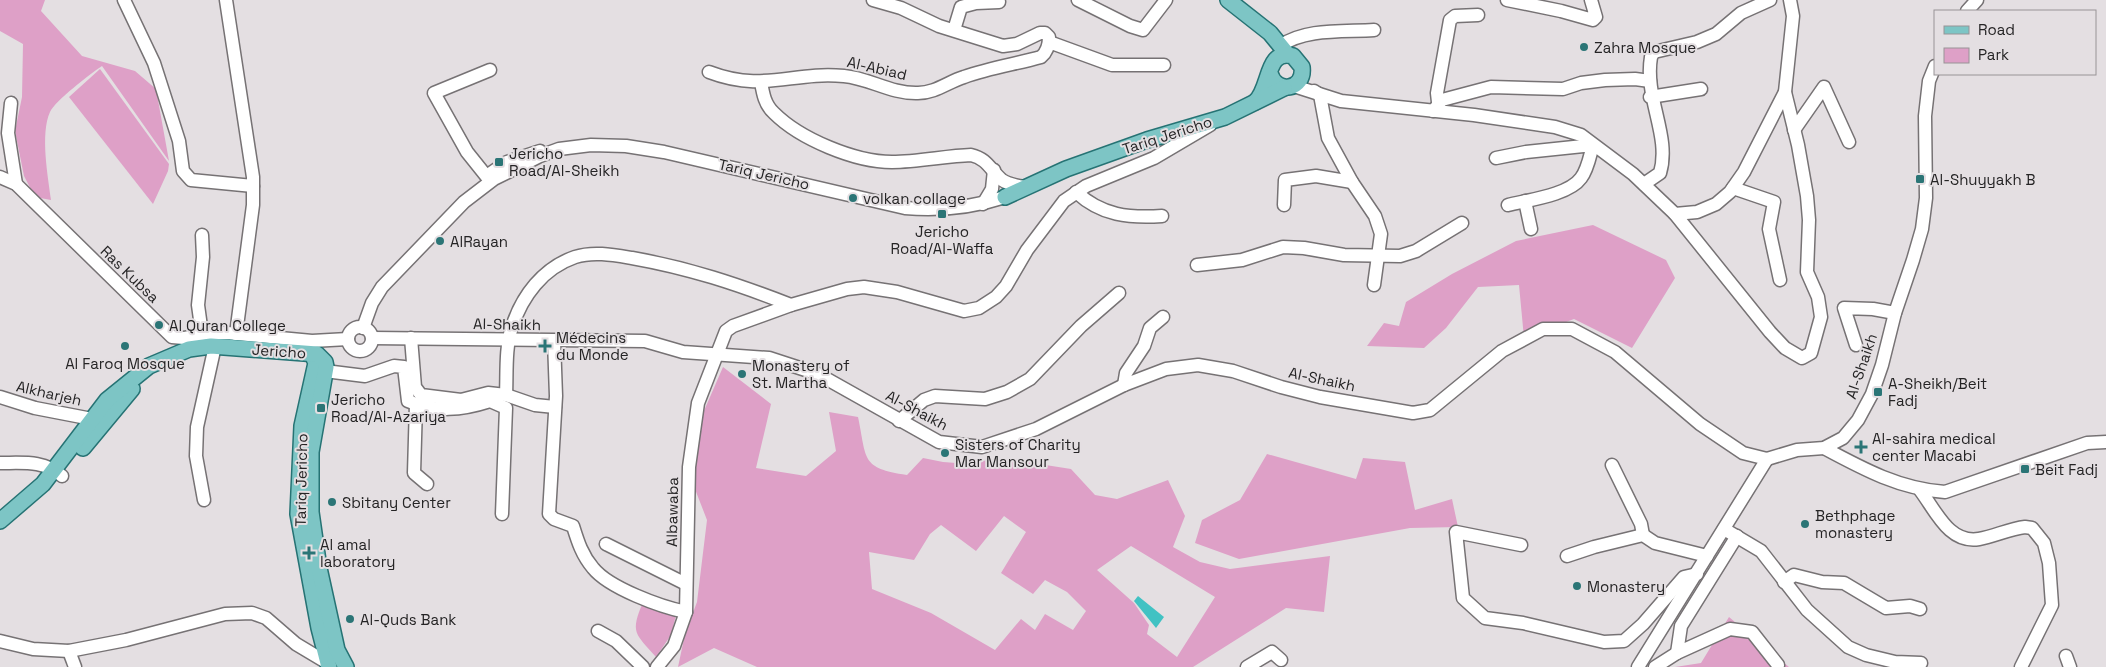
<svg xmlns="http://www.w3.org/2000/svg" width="2106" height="667" viewBox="0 0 2106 667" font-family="'Space Grotesk',sans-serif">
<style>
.green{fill:#dea0c7;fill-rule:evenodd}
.water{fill:#41c2c3}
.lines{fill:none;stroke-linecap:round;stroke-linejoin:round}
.minor-casing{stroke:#767274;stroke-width:15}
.major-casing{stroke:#267374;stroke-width:18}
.minor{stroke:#fff;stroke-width:12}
.major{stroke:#7dc5c5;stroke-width:15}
.poi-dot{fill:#2b7576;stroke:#e4dfe2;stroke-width:2}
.labels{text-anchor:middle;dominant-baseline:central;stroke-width:4;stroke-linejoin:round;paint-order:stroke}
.poi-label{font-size:15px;fill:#252425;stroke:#e4dfe2;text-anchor:start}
.street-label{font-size:15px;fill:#252425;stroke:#e4dfe2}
</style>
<rect width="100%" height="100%" fill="#e4dfe2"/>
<!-- green -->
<g class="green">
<path d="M0 0H45L41 11 82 56 135 71 156 89 169 161 102 66C90 74 55 101 50 112 40 134 48 176 51 200L35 197 24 176 15 131 22 97 23 44 0 31Z"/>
<path d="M100 69 169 164 168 171 153 204 69 97Z"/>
<path d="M1593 225 1666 260 1675 278 1632 348 1574 319 1524 338 1519 285 1478 287 1446 328 1424 348 1367 346 1384 323 1399 326 1406 302 1452 274 1516 241Z"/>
<path d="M723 367 771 404 756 468 806 476 836 451 829 412 858 417C867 459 860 468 907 475L923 458 943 462 970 464 992 459 1020 461 1071 469 1095 495 1117 499 1168 480 1185 516 1173 547 1200 562 1230 569 1330 556 1324 612 1286 608 1193 667H757L714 648 678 667 685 634 697 602 707 520 693 484 700 420ZM1004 516 1026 532 1001 573 1033 594 1045 580 1067 592 1086 611 1073 630 1045 614 1035 630 1021 619 995 650 931 613 872 589 869 552 914 560 930 534 941 525 976 551ZM1131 546 1215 597 1177 657 1147 634 1149 625 1134 603 1097 570Z"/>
<path d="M1267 454 1356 479 1363 458 1405 462 1415 510 1452 499 1458 527 1410 528 1239 559 1195 543 1202 520 1240 500Z"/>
<path d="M643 602 677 611 671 635 656 657C635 633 630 633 643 602Z"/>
<path d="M1729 617 1789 667H1675L1701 663Z"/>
</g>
<!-- water -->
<path class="water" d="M1138 596 1164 617 1156 628 1134 601Z"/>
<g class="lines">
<defs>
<g id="minor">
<path d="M124 0 154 63 179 141 183 171 191 180 253 186"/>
<path d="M226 0 253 177V205L236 334"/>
<path d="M1078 0 1130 26 1143 30 1166 0"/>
<path d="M1507 0 1561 11 1593 20 1596 17 1591 0"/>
<path d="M1967 11 1977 0"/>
<path d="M954 30 961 7 976 3 999 2"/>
<path d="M1049 42 1112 65H1164"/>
<path d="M1280 46C1305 28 1344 32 1374 30"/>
<path d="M709 72C764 93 792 71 844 76 869 78 891 94 918 93 935 93 948 82 964 77 989 68 1016 64 1041 57 1047 52 1049 45 1049 37L1045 33H1040L1017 44 1003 46 939 26 901 8 873 0"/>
<path d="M761 82C763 94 765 105 774 113 800 139 855 162 892 162 918 162 945 156 971 155 988 159 990 170 1002 180 1009 185 1018 186 1026 187"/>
<path d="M1294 86 1341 101 1474 115 1555 127 1581 135 1633 174 1675 214 1770 332 1785 348 1802 358 1811 353 1821 317 1818 297 1807 272 1809 220 1807 196 1798 145 1785 92"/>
<path d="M1314 91 1320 95 1328 138 1352 182 1375 216 1381 234 1374 285"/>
<path d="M1650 97 1701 89"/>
<path d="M1438 102 1437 93 1450 20 1455 16 1478 15"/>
<path d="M11 103 8 133 16 184"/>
<path d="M1433 111 1442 100 1491 87 1563 89 1581 83 1605 80 1635 79 1650 81"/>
<path d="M1794 130 1824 87 1849 142"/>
<path d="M1496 158 1526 152 1593 145C1590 155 1588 169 1581 178 1569 195 1528 200 1508 205"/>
<path d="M488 175 507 162 540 151"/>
<path d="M0 177 16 184 172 337 184 338 202 334 227 333 312 341 348 339"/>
<path d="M487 177 467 152 434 93 490 70"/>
<path d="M1644 184 1660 173C1671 136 1644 98 1651 57L1654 52 1697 42 1716 34 1741 13 1770 0"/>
<path d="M1733 188 1774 202 1769 229 1780 280"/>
<path d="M1076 192C1102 216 1129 218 1162 216"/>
<path d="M1525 201 1531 229"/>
<path d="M983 204 992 189 994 170"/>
<path d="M1284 205 1285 180 1316 176 1352 182"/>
<path d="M1675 214 1697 212 1716 204 1730 192 1744 172 1785 92 1793 16 1790 0"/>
<path d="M202 235 203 257 198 305 202 334"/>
<path d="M1197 265 1242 260 1283 247 1304 248 1344 255 1400 256 1416 251 1462 223"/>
<circle cx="360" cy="339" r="12"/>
<path d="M363 328 372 303 382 287 464 202 494 179 540 156 559 149 591 145 626 146 664 152 905 208C940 211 971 208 1005 197"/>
<path d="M372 338 645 341 683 352 769 358 818 374 939 442 982 447 1036 429 1124 385 1166 369 1198 365 1233 371 1281 387 1320 397 1413 413 1430 410 1502 351 1543 329H1572L1615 352 1700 424 1743 453 1767 459 1797 450 1824 448 1843 438 1858 420 1872 394 1882 365 1895 313 1913 260 1922 229 1926 198 1925 116 1929 81 1935 66"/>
<path d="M411 338 415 387 421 395 461 400 488 393 506 395 535 405 555 407"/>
<path d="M554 341 556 396 549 514 554 519 573 526C578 542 582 555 593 568 609 588 661 607 686 612"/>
<path d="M1856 345 1844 308 1873 309 1895 313"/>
<path d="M325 371 365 376 394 366 404 367 408 401C436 413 462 410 490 401L506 408 502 514"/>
<path d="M1124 385 1126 373 1144 346 1150 328 1163 317"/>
<path d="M506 395C507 373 505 348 512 327 522 296 543 268 575 257 593 251 614 255 632 258 689 268 737 284 791 305"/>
<path d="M0 397 35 408 92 419"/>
<path d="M416 404 414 473 427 484"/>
<path d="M899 421 924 400 935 396 985 399 1007 392 1030 379 1081 326 1119 293"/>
<path d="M1824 448C1863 469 1900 489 1945 492L2087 443 2106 442"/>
<path d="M0 463C23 463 44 460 62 476"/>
<path d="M1612 465 1641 524 1643 535"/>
<path d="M1920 490C1936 511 1949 544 1979 539 1995 536 2009 529 2025 527L2032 528 2044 543 2049 563 2052 605 2021 667"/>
<path d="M204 500 196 456 197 427 215 346"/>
<path d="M1724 529 1761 551 1807 610 1848 647 1866 655 1895 662 1921 663"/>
<path d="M1737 536 1681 626 1677 653 1730 629 1752 632 1778 665"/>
<path d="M606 544 686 584"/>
<path d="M1521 545 1456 532 1463 598 1485 618 1523 623 1604 642 1624 641 1643 624 1684 577 1697 574"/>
<path d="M1567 556 1594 547 1643 535 1655 543 1707 556"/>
<path d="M1784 582 1794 575 1822 582 1844 583 1886 608 1910 606 1920 609"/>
<path d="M598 631 616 641 643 667"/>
<path d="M0 641 33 649 69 651 126 640 225 614 252 613 266 618 296 644 326 662"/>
<path d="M69 651 75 667"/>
<path d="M2066 656 2070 667"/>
<path d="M657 667 674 646 686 612 689 467 698 403 726 331 733 326 791 305 847 289 864 287 897 292 964 311 979 308 996 297 1006 286 1027 250 1064 201 1086 186 1154 158 1210 125"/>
<path d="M1247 667 1272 652 1281 660"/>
<path d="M1638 667 1767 459"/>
<path d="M1655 667 1677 653"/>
</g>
<g id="major">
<path d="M1228 0 1270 33 1288 55"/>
<path d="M1255 102C1271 89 1265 48 1293 56L1302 67C1305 90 1276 95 1270 73"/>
<path d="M1005 197 1066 169 1147 140 1225 117 1284 88"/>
<path d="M313 356 316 363 302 426 298 514 319 628 329 667"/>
<path d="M83 448 132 389"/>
<path d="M0 521 43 484 107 400 149 366 189 349 211 346 317 354 325 362 326 367 311 452V512L319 568 337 650 346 667"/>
</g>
</defs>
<!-- minor casing -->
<use href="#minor" class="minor-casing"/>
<!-- major casing -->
<use href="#major" class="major-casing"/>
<!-- minor -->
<use href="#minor" class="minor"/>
<!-- major -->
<use href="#major" class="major"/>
</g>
<!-- markers -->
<g class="poi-dot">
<circle cx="1584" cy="47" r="5"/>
<rect x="494" y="157" width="10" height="10" rx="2.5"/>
<rect x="1915" y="174" width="10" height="10" rx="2.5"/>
<circle cx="853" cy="198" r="5"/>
<rect x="937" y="209" width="10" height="10" rx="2.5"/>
<circle cx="440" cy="241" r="5"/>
<circle cx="159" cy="325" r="5"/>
<circle cx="125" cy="346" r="5"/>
<path d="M542.5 338.5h5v5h5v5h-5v5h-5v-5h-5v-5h5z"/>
<circle cx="742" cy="374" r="5"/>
<rect x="1873" y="387" width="10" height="10" rx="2.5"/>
<rect x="316" y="403" width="10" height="10" rx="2.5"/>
<path d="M1858.5 439.5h5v5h5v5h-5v5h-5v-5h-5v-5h5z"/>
<circle cx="945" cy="453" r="5"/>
<rect x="2020" y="464" width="10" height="10" rx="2.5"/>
<circle cx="332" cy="502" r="5"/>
<circle cx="1805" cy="524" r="5"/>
<path d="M306.5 545.5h5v5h5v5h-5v5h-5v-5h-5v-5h5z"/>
<circle cx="1577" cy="586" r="5"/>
<circle cx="350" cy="619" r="5"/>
</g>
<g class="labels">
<!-- poi labels -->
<g class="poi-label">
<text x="1594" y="47">Zahra Mosque</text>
<text x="509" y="153">Jericho<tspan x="509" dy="17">Road/Al-Sheikh</tspan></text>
<text x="1930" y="179">Al-Shuyyakh B</text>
<text x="863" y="198">volkan collage</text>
<text x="942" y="231" text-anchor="middle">Jericho<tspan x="942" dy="17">Road/Al-Waffa</tspan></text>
<text x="450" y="241">AlRayan</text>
<text x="169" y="325">Al Quran College</text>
<text x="556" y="337">Médecins<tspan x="556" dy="17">du Monde</tspan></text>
<text x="125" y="363" text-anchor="middle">Al Faroq Mosque</text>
<text x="752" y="365">Monastery of<tspan x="752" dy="17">St. Martha</tspan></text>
<text x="1888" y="383">A-Sheikh/Beit<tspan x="1888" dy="17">Fadj</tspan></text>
<text x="331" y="399">Jericho<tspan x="331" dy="17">Road/Al-Azariya</tspan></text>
<text x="1872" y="438">Al-sahira medical<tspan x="1872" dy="17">center Macabi</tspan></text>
<text x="955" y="444">Sisters of Charity<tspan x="955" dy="17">Mar Mansour</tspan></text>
<text x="2035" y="469">Beit Fadj</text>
<text x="342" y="502">Sbitany Center</text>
<text x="1815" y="515">Bethphage<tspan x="1815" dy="17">monastery</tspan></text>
<text x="320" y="544">Al amal<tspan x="320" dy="17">laboratory</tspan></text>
<text x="1587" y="586">Monastery</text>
<text x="360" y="619">Al-Quds Bank</text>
</g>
<!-- street labels -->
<g class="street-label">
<text transform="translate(877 68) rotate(13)">Al-Abiad</text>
<text transform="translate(1167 135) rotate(-18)">Tariq Jericho</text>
<text transform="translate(764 174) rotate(13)">Tariq Jericho</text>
<text transform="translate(130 274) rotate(44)">Ras Kubsa</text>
<text transform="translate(507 324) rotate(1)">Al-Shaikh</text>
<text transform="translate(279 351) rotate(4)">Jericho</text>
<text transform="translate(1861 366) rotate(-71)">Al-Shaikh</text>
<text transform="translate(1322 379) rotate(12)">Al-Shaikh</text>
<text transform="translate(49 393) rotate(13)">Alkharjeh</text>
<text transform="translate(917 410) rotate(28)">Al-Shaikh</text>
<text transform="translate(301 480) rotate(-89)">Tariq Jericho</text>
<text transform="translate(672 512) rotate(-89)">Albawaba</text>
</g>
</g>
<!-- legend -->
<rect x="1934" y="10" width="162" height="65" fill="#e4dfe2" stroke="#989496"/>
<rect x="1944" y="26" width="25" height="8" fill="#7dc5c5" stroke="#989496"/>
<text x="1978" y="35" font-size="15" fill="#252425">Road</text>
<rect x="1944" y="48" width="25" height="15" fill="#dea0c7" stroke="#989496"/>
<text x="1978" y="60" font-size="15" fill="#252425">Park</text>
</svg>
